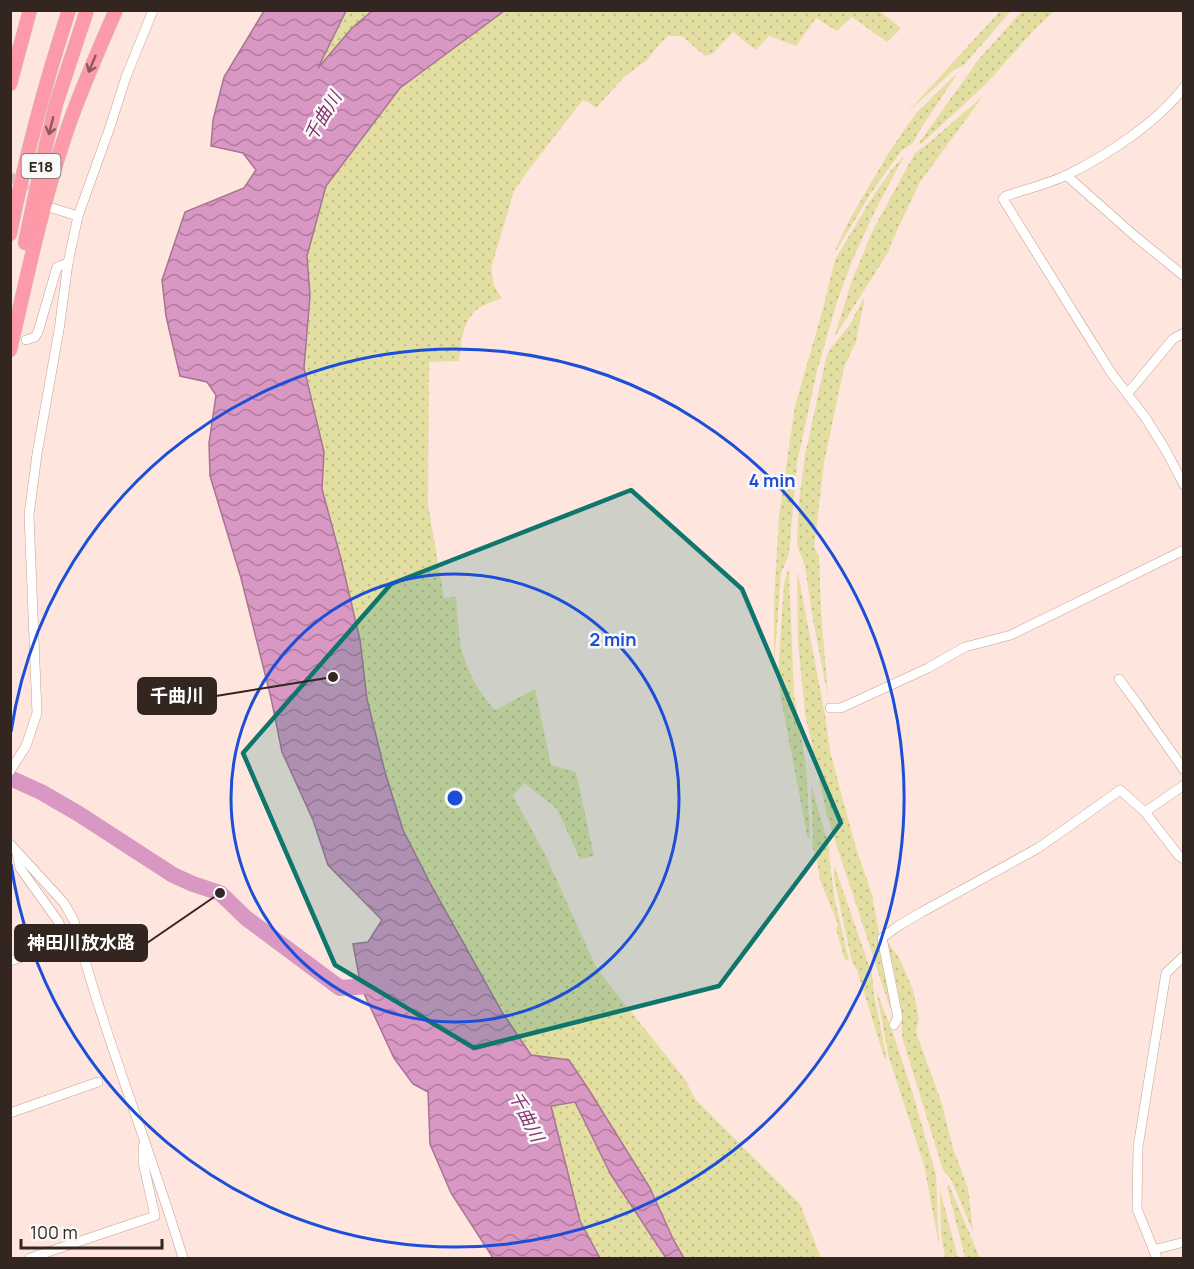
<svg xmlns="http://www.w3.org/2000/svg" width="1194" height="1269" viewBox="0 0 1194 1269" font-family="Manrope,'Noto Sans JP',sans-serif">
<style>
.grass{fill:url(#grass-dots)}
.water{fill:url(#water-waves);stroke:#a77592;stroke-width:1.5}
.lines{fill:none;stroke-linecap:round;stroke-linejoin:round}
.river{stroke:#d997c3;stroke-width:16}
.minor-tunnel{stroke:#d5bfb8;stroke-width:9;stroke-dasharray:9 4.5;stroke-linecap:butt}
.minor-casing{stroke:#c4a092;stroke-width:10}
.highway-casing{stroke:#d2cfce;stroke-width:15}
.minor{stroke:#fff;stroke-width:9}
.highway{stroke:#fc9aa7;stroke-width:14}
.oneway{stroke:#8d5a5c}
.marked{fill:#0f766e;fill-opacity:0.2;stroke:#0f766e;stroke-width:4.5;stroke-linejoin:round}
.ring{fill:none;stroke:#1d4ed8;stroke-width:3}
.labels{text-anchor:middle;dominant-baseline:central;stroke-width:5;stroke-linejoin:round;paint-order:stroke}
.shield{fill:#f9f9f9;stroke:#6e6560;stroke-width:1.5}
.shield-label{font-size:15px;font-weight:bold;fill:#33251f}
.water-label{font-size:18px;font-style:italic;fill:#84366e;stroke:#f9f9f9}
.centre{fill:#1d4ed8;stroke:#f9f9f9;stroke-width:3}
.ring-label{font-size:18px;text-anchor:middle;font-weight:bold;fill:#1d4ed8;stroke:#f9f9f9;stroke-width:5;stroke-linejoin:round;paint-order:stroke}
.leader{fill:none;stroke:#33251f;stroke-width:2}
.callout-dot{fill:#33251f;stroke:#f9f9f9;stroke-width:2}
.callout{fill:#33251f;stroke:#33251f;stroke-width:2}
.callout-label{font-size:18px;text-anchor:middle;font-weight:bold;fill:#fff}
</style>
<defs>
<pattern id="grass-dots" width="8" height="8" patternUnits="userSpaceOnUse" patternTransform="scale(1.5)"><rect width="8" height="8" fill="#e3dfa2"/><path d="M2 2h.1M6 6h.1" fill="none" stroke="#c3bf8b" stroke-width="1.8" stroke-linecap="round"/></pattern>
<pattern id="water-waves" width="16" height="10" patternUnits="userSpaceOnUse" patternTransform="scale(1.5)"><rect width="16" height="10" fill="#d997c3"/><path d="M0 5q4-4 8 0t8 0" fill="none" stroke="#b17b9e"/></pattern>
</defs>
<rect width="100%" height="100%" fill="#fee6de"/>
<!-- grass -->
<g class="grass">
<path d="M878 10 901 28 887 42 852 17 837 31 816 18 796 46 769 36 756 50 733 32 712 54 705 56 682 36H668L659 45 647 60 625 76 596 108 587 101H582L526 173 514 191 491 268 494 285 501 298C493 302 482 305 475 311 462 324 461 345 459 361L429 362 428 505 444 598 456 597C458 614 458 639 463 654 469 675 480 694 495 710L535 689 551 765 576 772 594 856 580 859 557 809 524 783 513 796 544 852 597 969 684 1078 696 1100 800 1204 821 1258H684L589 1090 531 1055 502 1012 430 883 403 830 385 772 367 699 360 640 341 559 322 489 324 452 304 368 310 296 307 256 326 186 400 88 504 11Z"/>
<path d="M1001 10 1011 11 963 66 955 69 906 114Z"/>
<path d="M346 11H372L352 28 316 70Z"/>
<path d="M1022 11H1054L1034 30 987 83 921 144 919 143 979 59Z"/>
<path d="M955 75 956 76 921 128 913 143 902 150 871 193 836 251V248L851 217 888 154 916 113Z"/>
<path d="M984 95 920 182 892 241 889 251 834 338 852 280 874 228 915 153 930 142Z"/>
<path d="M904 156 875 211 852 261 837 302 817 371 797 463 789 554 781 574 774 666V603L779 516 795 406 822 312 835 260 868 204 892 169Z"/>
<path d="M865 296 856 342 844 367 824 463 814 547 819 556 821 611 828 697 813 620 805 566 797 545 799 501 805 455 826 358 830 349 849 326Z"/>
<path d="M787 571H789L794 694 806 765 810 834 808 840 781 699 778 672 784 584Z"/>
<path d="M797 574H798L825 715 831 755 856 848 872 895 893 1009 890 1008 827 816 805 713 798 642Z"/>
<path d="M811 785 830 850 829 856 835 900 849 961 845 960 836 929 838 924 820 880 816 855 812 846 813 838Z"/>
<path d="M834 865 872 974 874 994 887 1060 884 1057 857 970 852 962 834 878Z"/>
<path d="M887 941 900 959 913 990 919 1019 916 1032 942 1104 953 1149 968 1188 973 1232 951 1179 943 1170 902 1037C903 1005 894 972 887 941Z"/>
<path d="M876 990 893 1033 913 1094 936 1175 939 1245 924 1165 889 1058Z"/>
<path d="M576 1102 611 1175 666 1258H600L580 1221 551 1105Z"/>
<path d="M949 1185 980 1258H965L947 1186Z"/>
<path d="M940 1190 958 1258H945L941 1233Z"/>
</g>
<!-- water -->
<path class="water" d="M264 11H346L318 68 352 28 372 11H504L400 88 326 186 307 256 310 296 304 368 324 452 322 489 341 559 360 640 367 699 385 772 403 830 430 883 502 1012 531 1055 569 1060 589 1090 650 1188 674 1241 684 1258H666L611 1175 575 1102 551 1106 580 1221 600 1258H493L451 1193 430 1144 428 1092 413 1084 394 1058 361 987 353 944 368 942 382 920 328 865 313 820 282 752 271 698 241 578 210 476 209 443 216 395 207 382 180 376 166 316 162 280 185 212 244 188 256 170 243 153 211 146 213 120 224 77Z"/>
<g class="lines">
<!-- river -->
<path class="river" d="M10 778 41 792 79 814 173 875 193 884 220 893 246 918 340 988 384 985"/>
<!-- minor-tunnel -->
<path class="minor-tunnel" d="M10 176 38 198"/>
<defs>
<g id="minor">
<path d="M1184 87C1158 122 1106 156 1067 175 1048 184 1026 189 1006 196L1003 199 1085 331 1112 374 1145 417 1165 449 1184 485"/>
<path d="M1066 175 1136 237 1184 276"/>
<path d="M52 208 78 216"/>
<path d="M26 340 35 337 38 332 57 267 68 263"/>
<path d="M1128 393 1173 339 1184 333"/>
<path d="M1119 679 1139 706 1184 770"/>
<path d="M830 708H841L928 668 965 647 1011 635 1184 550"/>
<path d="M10 771 26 746 37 713 29 515 37 454 59 330 68 263 78 216 110 127 126 77 153 10"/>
<path d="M1145 812 1184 785"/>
<path d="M10 844 64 903 74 921C104 1036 149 1145 183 1258"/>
<path d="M10 961 50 948 62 942 63 933 58 921 20 868 17 853"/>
<path d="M894 1025 898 1018 882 938 898 926 922 912 1038 848 1071 825 1120 790 1145 812 1179 856 1184 859"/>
<path d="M10 1113 98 1082"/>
<path d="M1153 1250 1184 1242"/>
<path d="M30 1258 155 1216 143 1162V1146"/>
<path d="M1157 1258 1137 1209 1138 1147 1166 973 1184 956"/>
</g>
<g id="highway">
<path d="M10 84 30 10"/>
<path d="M10 234C25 158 45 84 69 10"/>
<path d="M25 243 45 149 56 104 87 10"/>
<path d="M10 350C27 277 42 204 66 133 80 91 98 51 116 10"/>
</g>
</defs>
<!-- minor casing -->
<use href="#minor" class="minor-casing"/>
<!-- highway casing -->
<use href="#highway" class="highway-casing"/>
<!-- minor -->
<use href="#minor" class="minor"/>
<!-- highway -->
<use href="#highway" class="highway"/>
</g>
<!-- one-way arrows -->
<defs><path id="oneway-shaft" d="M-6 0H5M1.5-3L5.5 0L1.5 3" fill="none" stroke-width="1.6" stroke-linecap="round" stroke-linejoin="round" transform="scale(1.5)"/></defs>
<g class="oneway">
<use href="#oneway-shaft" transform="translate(92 64) rotate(113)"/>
<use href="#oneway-shaft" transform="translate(51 126) rotate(104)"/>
</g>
<!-- marked area -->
<path class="marked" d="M631 490 742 589 841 823 719 986 474 1048 335 965 243 753 391 584Z"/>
<!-- distance rings -->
<g class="ring">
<circle cx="455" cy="798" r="224"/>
<path d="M11 732A449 449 0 1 1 11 864"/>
</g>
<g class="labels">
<!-- shield labels -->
<rect class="shield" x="21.5" y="154" width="39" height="24" rx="4.5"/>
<g class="shield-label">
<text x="41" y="166">E18</text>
</g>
<!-- water labels -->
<g class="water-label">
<text transform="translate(322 116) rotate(-59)">千曲川</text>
<text transform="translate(527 1116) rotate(63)">千曲川</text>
</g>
</g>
<circle cx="455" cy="798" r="9" class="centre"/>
<g class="ring-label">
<text x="772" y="487">4 min</text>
<text x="613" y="646">2 min</text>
</g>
<!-- callouts -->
<path class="leader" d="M333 677L216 696M220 893L147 943"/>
<g class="callout-dot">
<circle cx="333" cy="677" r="6"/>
<circle cx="220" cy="893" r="6"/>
</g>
<g class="callout">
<rect x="138" y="678" width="78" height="36" rx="6"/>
<rect x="15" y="925" width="132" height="36" rx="6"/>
</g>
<g class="callout-label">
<text x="177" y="702">千曲川</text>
<text x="81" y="949">神田川放水路</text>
</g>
<!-- border -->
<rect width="1194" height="1269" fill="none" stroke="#33251f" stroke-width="24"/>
<!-- scale -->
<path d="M21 1239v9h141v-9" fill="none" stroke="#33251f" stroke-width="3"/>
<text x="30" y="1239" font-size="18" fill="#33251f" stroke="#f9f9f9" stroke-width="4.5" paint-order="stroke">100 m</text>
</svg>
